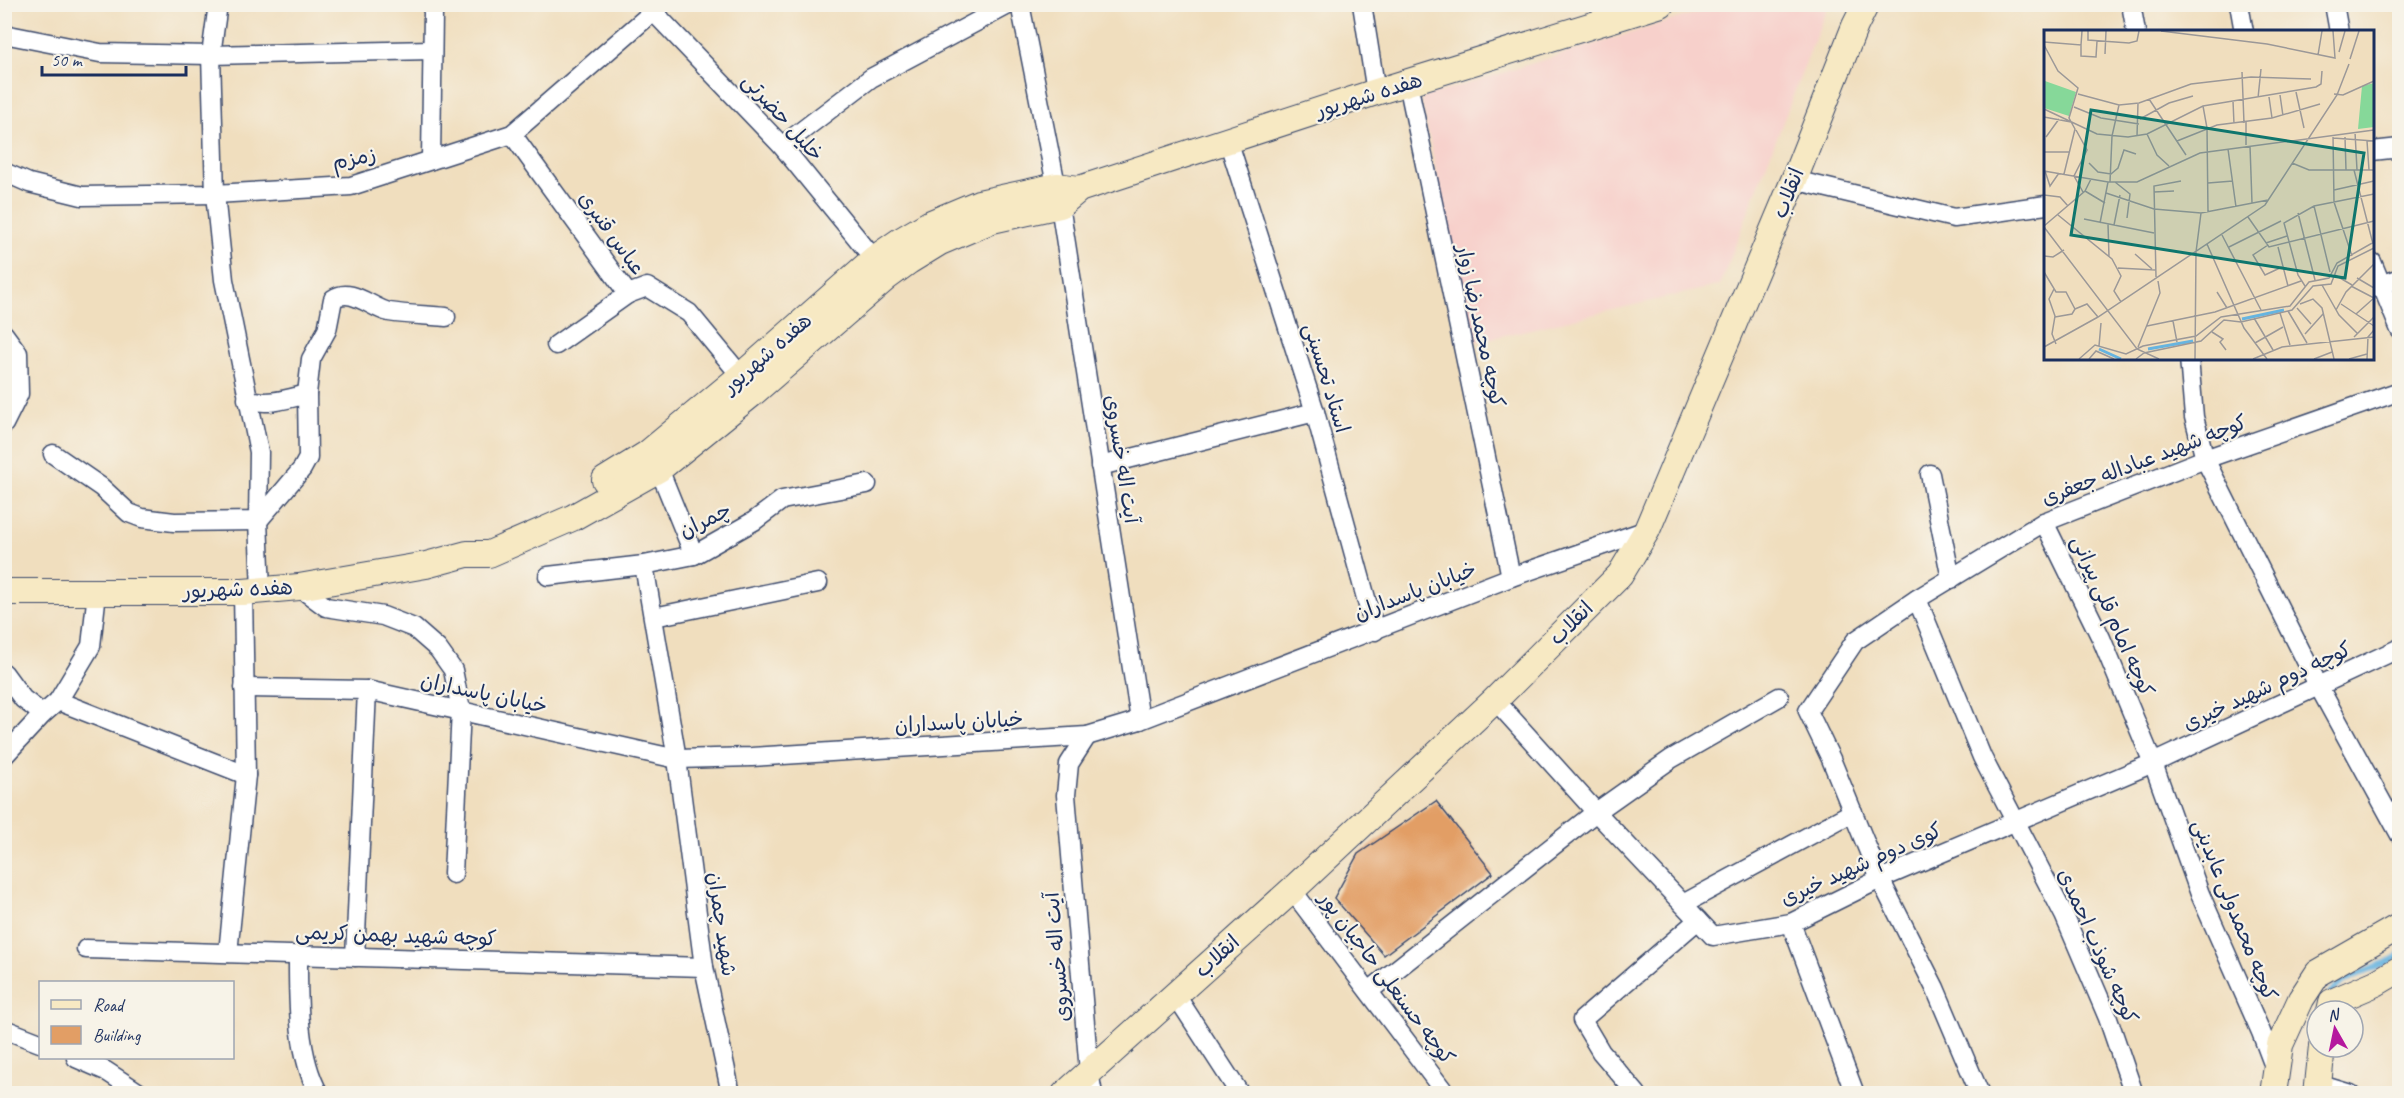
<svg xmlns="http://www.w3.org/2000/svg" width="2404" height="1098" viewBox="0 0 2404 1098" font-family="Caveat,'Playpen Sans Arabic',sans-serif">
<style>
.built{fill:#f7d0cb}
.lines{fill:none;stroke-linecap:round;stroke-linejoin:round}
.stream{stroke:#66b4e0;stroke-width:6}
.building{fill:#e29e65}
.street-casing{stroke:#3b496c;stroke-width:21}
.secondary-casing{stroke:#3b496c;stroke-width:28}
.street{stroke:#fff;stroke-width:18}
.secondary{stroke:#f7e9c3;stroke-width:26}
.labels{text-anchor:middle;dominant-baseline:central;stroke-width:4.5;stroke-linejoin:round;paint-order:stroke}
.street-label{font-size:21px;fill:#1b2f5e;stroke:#f7f3e8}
.inset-river{fill:none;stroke:#66b4e0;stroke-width:3}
.inset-road{fill:none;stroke:#9b9898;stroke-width:1.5}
.view{fill:#0f766e;fill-opacity:0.15;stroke:#0f766e;stroke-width:3}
.inset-edge{fill:none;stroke:#1b2f5e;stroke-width:3}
</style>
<rect width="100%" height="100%" fill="#f7f3e8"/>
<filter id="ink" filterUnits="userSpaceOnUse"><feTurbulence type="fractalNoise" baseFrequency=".0167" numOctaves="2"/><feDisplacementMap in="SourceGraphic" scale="12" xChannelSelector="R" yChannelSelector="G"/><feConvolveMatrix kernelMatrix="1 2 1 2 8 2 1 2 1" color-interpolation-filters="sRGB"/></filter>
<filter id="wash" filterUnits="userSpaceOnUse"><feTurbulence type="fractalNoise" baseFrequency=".008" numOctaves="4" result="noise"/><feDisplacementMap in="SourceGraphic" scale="24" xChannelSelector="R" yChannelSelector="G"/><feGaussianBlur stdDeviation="1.35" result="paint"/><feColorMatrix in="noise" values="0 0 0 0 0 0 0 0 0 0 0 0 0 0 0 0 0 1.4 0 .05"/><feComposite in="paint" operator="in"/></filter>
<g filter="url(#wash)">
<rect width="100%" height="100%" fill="#f0debe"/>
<!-- built -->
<path class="built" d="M1721 5H1828L1720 285 1471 343 1421 98Z"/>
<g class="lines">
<!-- stream -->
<g class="stream">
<path d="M2330 993C2350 971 2376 972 2400 955"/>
<path d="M2312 1044 2317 1015"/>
</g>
</g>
<g id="blocks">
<!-- building -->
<path class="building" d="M1436 801 1493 873 1384 955 1334 898 1358 854Z"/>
</g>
</g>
<g filter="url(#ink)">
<use href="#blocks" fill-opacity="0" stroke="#3b496c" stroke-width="1.5"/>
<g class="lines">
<defs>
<g id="street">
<path d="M218 4 211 55 215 194 224 280 259 452 258 521 261 590"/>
<path d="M646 4 782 146 874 259"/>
<path d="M1020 4 1060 205 1140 720"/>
<path d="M1362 4 1376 92"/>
<path d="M2131 4 2136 32"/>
<path d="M2239 4 2244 32"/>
<path d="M2334 4 2339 32"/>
<path d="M4 34 100 53 211 55 431 50"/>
<path d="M1408 83 1511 577"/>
<path d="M512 134 628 294 647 287 689 313 741 376"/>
<path d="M1228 140 1315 412 1375 631"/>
<path d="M782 146 871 78 1010 4"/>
<path d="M2372 151 2400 148"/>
<path d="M431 160 433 12 431 4"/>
<path d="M4 172 29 183 82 196 215 194 351 186 512 134 662 4"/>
<path d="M1794 180 1954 218 2046 205"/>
<path d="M2372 262 2400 330"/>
<path d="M2372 288 2400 278"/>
<path d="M4 334 18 353 19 394 4 424"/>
<path d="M556 345 628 294"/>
<path d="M2189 358 2194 417 2205 459 2319 687 2400 835"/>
<path d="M247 399C267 406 287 399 307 394"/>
<path d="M53 454 101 487 129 513 142 518 174 522 258 521 302 469 308 458 307 394 311 359 327 330 333 299C351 286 371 308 389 312 408 315 427 315 446 317"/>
<path d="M1100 466 1315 412"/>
<path d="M659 469 694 555"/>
<path d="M1930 474 1951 579"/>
<path d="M2044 522 2101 638 2153 763 2200 894 2261 1032 2275 1069"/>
<path d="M548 576 644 565"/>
<path d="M299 587 326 607 383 616 414 628 438 649 453 670 461 710 453 874"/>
<path d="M1917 599 1982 757 2064 915 2108 1018 2134 1094"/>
<path d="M654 617 818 583"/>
<path d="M4 673 23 699 43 714"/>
<path d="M244 688 367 690 677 759 752 757 1087 736 1140 720 1511 577 1647 530"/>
<path d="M1495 700 1596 812 1713 936 1791 923 1880 879 2153 763 2400 648"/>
<path d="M58 701 246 775"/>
<path d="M1087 736 1069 764 1066 795 1089 1072 1093 1094"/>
<path d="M4 756 43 714 58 701 91 646 97 592"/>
<path d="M1292 890 1446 1094"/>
<path d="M1683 904 1853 812"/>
<path d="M1791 923 1855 1094"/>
<path d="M86 949 704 967"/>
<path d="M228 953 246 775 243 592"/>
<path d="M298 955C298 998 297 1055 319 1094"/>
<path d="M355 957 367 690"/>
<path d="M1369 991 1596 812 1671 759 1779 697"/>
<path d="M1175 994 1240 1094"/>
<path d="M4 1029 40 1043"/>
<path d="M76 1058 106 1071 141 1094"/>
<path d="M2318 1084 2351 1094"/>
<path d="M731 1094 704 967 677 759 644 565 694 555 754 521 782 500 867 484"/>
<path d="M1637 1094 1601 1052 1582 1020 1698 920"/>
<path d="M1980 1094 1935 988 1880 879 1831 759 1808 711 1855 641 1917 599 2044 522 2205 459 2400 391"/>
</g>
<g id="secondary">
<path d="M605 480 647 454 741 376 874 259 900 241 929 224 979 203 1057 186 1079 189"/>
<path d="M4 592H243L299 587 426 565 467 554H489L572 518 659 469 753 393 887 277 909 261 940 242 992 220 1060 205 1079 189 1376 92 1661 4"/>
<path d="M2330 1011 2332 1002 2376 983 2400 969"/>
<path d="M1065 1094 1292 890 1495 700 1620 575 1647 530 1794 180 1855 26 1866 4"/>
<path d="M2273 1094 2280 1045 2301 999 2318 973 2400 926"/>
<path d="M2317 1094 2322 1047"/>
</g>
</defs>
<!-- street casing -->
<use href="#street" class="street-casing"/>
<!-- secondary casing -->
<use href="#secondary" class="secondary-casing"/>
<!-- street -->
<use href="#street" class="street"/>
<!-- secondary -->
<use href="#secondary" class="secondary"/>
</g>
</g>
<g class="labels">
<!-- street labels -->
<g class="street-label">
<text transform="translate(1369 95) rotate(-17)">هفده شهریور</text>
<text transform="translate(783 117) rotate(48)">خلیل حضرتی</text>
<text transform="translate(354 158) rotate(-12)">زمزم</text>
<text transform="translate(1788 193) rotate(-68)">انقلاب</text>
<text transform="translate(612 233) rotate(54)">عباس قنبری</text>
<text transform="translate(1481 326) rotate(78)">کوچه محمدرضا زوار</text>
<text transform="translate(767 353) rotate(-41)">هفده شهریور</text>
<text transform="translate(1327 378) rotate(73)">استاد تحسینی</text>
<text transform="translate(1122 459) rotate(81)">آیت اله خسروی</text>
<text transform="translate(2144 460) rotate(-21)">کوچه شهید عباداله جعفری</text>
<text transform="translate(705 520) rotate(-26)">چمران</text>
<text transform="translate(238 589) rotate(-2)">هفده شهریور</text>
<text transform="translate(1415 591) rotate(-21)">خیابان پاسداران</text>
<text transform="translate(2113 616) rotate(66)">کوچه امام قلی پیرانی</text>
<text transform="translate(1571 623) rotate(-45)">انقلاب</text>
<text transform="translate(2267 686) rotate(-25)">کوچه دوم شهید خیری</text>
<text transform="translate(484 693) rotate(12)">خیابان پاسداران</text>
<text transform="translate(959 722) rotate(-3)">خیابان پاسداران</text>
<text transform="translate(1861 864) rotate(-24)">کوی دوم شهید خیری</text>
<text transform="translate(2235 910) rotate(68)">کوچه محمدولی عابدینی</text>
<text transform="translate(722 924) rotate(82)">شهید چمران</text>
<text transform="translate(396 935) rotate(2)">کوچه شهید بهمن کریمی</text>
<text transform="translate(2098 946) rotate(66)">کوچه شوذب احمدی</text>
<text transform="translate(1217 956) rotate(-42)">انقلاب</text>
<text transform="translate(1057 957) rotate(-95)">آیت اله خسروی</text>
<text transform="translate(1387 978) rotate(53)">کوچه حسنعلی حاجیان پور</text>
</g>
</g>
<!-- overview -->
<g transform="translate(2044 30)">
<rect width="330" height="330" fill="#f0debe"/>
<path d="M1 51 32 62 25 86 0 78ZM330 53V97L314 99 318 56Z" fill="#86d899"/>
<path class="inset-river" d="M198 289 240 280M55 319 77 329M104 319 149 311"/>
<path class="inset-road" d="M44 1V10L85 13 93 11 95 1M117 1 223 14 291 28 289 1M0 12 37 15 38 1M0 15 14 41 34 58 25 88 31 99 20 144M37 15V26L52 27 53 11M295 22 301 1M61 24 62 1M274 25 278 1M306 29 315 1M198 42 200 93M252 62 260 98M34 64 75 75 95 73 147 54 207 47 267 49M290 64 299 65 330 51M236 65 239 86M225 67 228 88M214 68 217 39M105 69 142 125M189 71 190 94M159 76 163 98 164 182M30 77 57 88 95 94M0 79 53 104 84 107 103 104 159 76 272 57 277 54 278 41M0 87 27 92M96 89 125 73 149 66M202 92V115M32 100 43 120 30 146 39 162M311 102 313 140M103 104 113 125 125 136M289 105 290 172 308 226M93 106 94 73M2 107 15 89M301 107 302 140M289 108 330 111M133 111 173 95 228 88 276 74M323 111 325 140M206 116 208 173M184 119 192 177M0 122H25M45 133 54 142 67 144 74 138 80 120 92 124M248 133 265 140H330M310 140 329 214M0 141 64 152H93L156 123 330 100M1 141 6 156 15 143M66 152 68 106 75 75M71 152 86 164 83 188M164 153 189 151M290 160 330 151M41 161 61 173M110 162 130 161M62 163 110 179 157 183 224 170M0 165 16 167 24 176M270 176 286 242M254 183 271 250M14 185 68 229 77 246 70 261 77 272M204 187 225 217 330 191M40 189 110 203M56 193 64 152M64 194 65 227M70 195 76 165M0 196 41 161 47 149M0 197 93 319 115 329M178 205 217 280M222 213 243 206M163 214 200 298 223 329M224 215 209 225 221 245 238 237M185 217 237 191M234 217 244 256M91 224 108 239M0 226 9 227 20 220M74 238 112 240M0 242 12 262H22L31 279 43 274 54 287M291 245 308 255M112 247 110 156 137 151M313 248 330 258M278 255 295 285 313 303M261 256 254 245 240 193 270 176 330 164M307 256 330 268M10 259 5 269 11 286 8 304 12 314M173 262 183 278M256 274 269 269 278 278 290 329M297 274 330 296M253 278 267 294M292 280 302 262 330 234M244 281 263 313M236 283 246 315M312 284 330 268M11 287 28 284 31 279M210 288 229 320M129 291 133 312M103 296 171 282 257 251M168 302 179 309 176 312 182 320M261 304 279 284M310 307 330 287M211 313 239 297M55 316 57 293M0 317 54 287 221 175 293 65 305 34M94 317 116 263 114 251M35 329 51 315 82 324 99 316 152 306 177 287 246 276 265 252 285 248 293 233 330 212M45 329 52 321 70 329M92 329 100 323 157 311 180 290 197 292 248 280 269 256 287 254 294 236 330 218M151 329 152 222 157 183M209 329 238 317 330 307M270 329 288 322M305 329 323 324M323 329 324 307 330 300"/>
<path class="view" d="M47 80 320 123 301 248 27 205Z"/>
<rect width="330" height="330" class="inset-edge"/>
</g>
<!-- margin -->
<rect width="2404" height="1098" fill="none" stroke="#f7f3e8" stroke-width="24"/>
<!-- legend -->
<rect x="39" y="981" width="195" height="78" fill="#f7f3e8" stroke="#9fa5b1" stroke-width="1.5"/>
<rect x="51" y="1000" width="30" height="9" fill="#f7e9c3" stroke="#9fa5b1" stroke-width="1.5"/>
<text x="93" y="1011" font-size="18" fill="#1b2f5e">Road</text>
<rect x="51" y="1026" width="30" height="18" fill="#e29e65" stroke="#9fa5b1" stroke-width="1.5"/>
<text x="93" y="1041" font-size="18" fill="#1b2f5e">Building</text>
<!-- north arrow -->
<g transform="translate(2335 1029) rotate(351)"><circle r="28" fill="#f7f3e8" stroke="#9fa5b1" stroke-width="1.5"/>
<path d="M0-4.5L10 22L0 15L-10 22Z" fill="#b5179e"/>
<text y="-9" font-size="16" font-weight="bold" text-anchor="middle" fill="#1b2f5e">N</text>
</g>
<!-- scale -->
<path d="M42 66v9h144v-9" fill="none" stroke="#1b2f5e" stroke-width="3"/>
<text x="51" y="66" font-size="18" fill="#1b2f5e" stroke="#f7f3e8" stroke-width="4.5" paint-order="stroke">50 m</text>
</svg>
